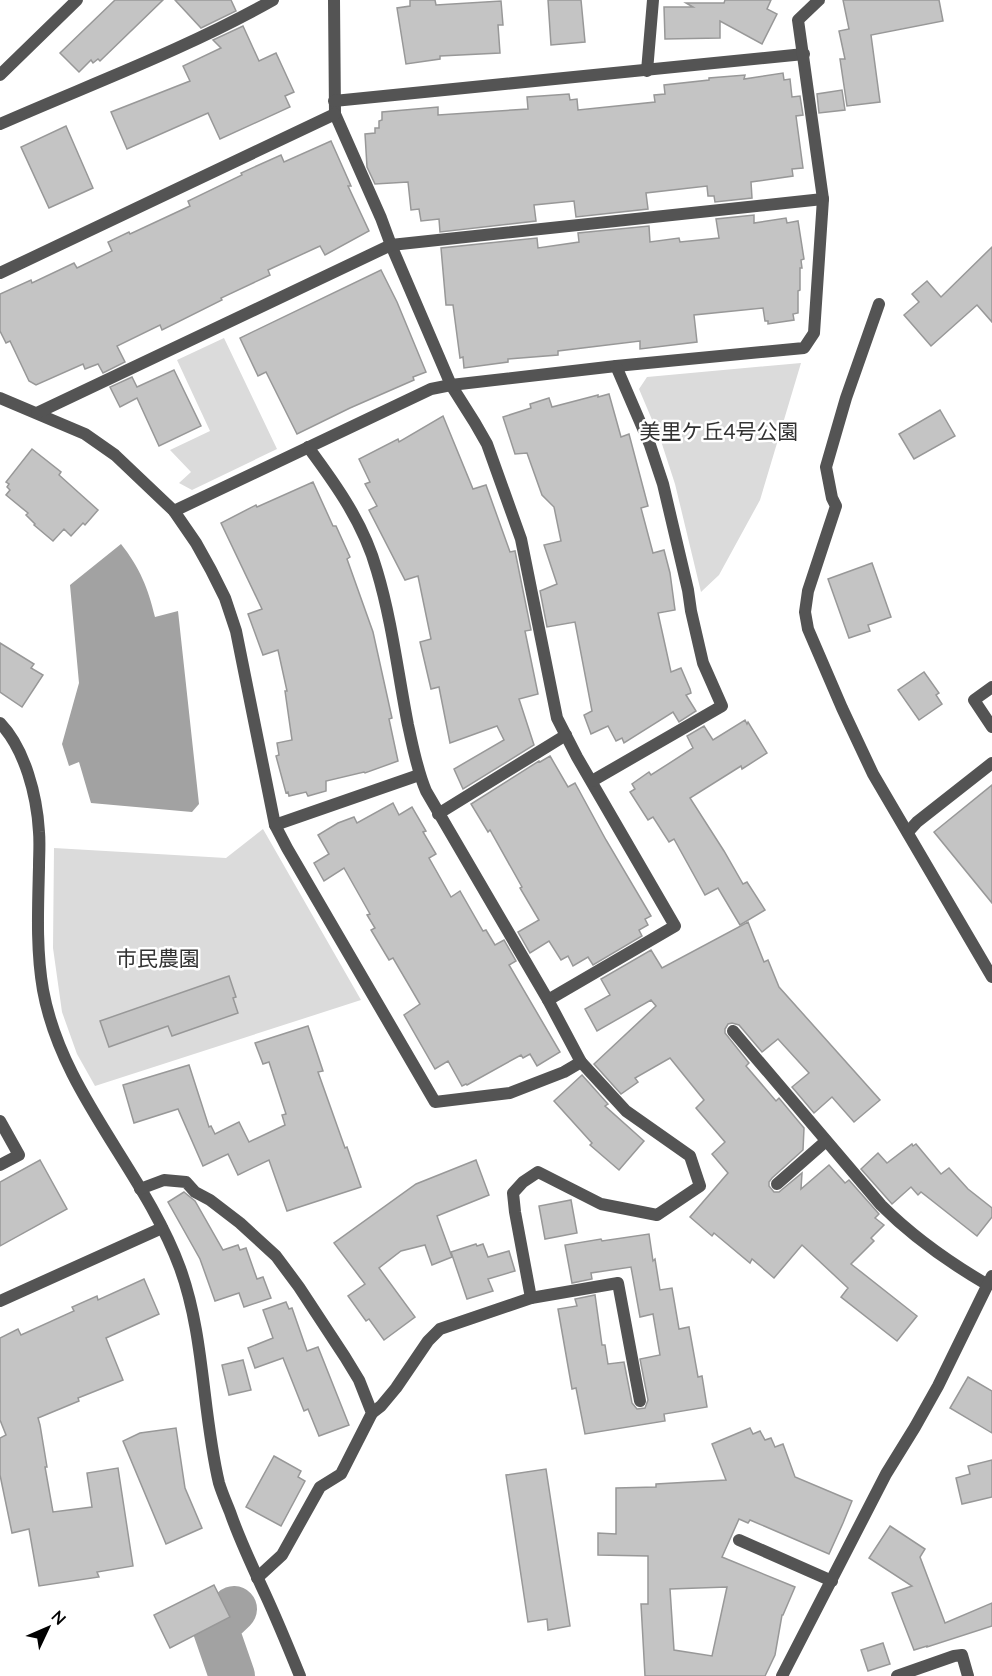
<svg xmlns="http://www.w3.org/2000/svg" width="992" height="1676" viewBox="0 0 992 1676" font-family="Lato,'Noto Sans JP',sans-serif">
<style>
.green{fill:#dbdbdb}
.water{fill:#a2a2a2}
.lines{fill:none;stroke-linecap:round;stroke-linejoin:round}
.river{stroke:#a2a2a2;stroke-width:46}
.building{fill:#c4c4c4;stroke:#989898;stroke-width:1.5;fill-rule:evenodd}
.street{stroke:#545454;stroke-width:12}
.labels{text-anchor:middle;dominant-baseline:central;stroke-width:5;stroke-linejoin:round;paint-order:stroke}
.park-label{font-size:21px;fill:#323232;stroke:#fff}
</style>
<rect width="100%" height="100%" fill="#fff"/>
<!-- green -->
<g class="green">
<path d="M224 338 277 449 192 490 179 483 191 472 170 450 210 431 177 360Z"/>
<path d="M801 363 760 500 719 575 701 592 675 484 661 441 639 389 647 377Z"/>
<path d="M263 829 361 1000 95 1086 77 1054 62 1012 53 948 54 848 226 858Z"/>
</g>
<!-- water -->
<path class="water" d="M121 544C140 568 148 588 155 617L178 611 199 804 192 812 91 803 79 762 69 766 62 744 79 683 70 585Z"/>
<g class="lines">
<!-- river -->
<path class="river" d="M232 1676 215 1627 234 1609"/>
</g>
<!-- building -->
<g class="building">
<path d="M115 0H163L100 61 98 59 93 63 91 60 79 72 60 53Z"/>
<path d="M175 0H231L236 11 201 28Z"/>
<path d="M410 0H435L436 5 501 1 503 25H498L500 53 440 56V59L406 64 397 8 410 6Z"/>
<path d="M548 0H581L585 42 551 45Z"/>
<path d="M725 0H771L767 9 777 14 762 44 720 21V38L665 39 664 7H693L686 3H724Z"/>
<path d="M843 0H939L943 21 871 35 880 102 847 106 840 59H845L839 31 849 29Z"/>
<path d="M243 26 259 61 276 53 294 92 285 96 290 107 220 139 208 113 127 149 111 112 190 81 183 66 221 48 213 40Z"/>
<path d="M783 73 784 80 790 79 792 97 800 96 803 115 796 116 803 168 792 169 793 176 751 182 752 198 715 202 714 196H708L707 186 646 193 648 209 576 217 574 201 534 205 536 221 440 232 439 219 421 221 419 209 411 210 408 182 375 184 367 167 365 134 375 133V128H379V121L382 120V112L438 107V115L528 109 527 97 569 94 570 100 577 99 578 110 655 102 654 95 665 94 664 85 709 80V78L745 75 744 79Z"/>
<path d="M842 90 845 110 819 113 817 94Z"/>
<path d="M66 126 93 188 49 208 21 147Z"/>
<path d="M331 141 351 186H348L369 231 325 255 320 246 268 270 270 275 221 298 222 300 162 330 160 325 117 346 125 362 103 373 98 364 85 369 83 364 36 385 29 381 10 341 6 343 0 331V294L31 280 32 283 74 263 77 268 112 251 108 242 129 232 130 234 190 206 188 201 242 175 241 173 281 155 284 162Z"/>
<path d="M754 215V223L786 218 787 223 798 221 804 259 801 260 802 268H800V290L798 291V313L793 314 794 320 768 324V321H765L763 308 694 315 697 342 640 349V341L558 351V355L508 359V362L464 368 463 357 460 358 453 305H446L441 248 537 238 538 248 579 242 578 233 649 226 650 242 679 238 680 242 719 238 716 219Z"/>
<path d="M992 247V322L977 305 931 346 904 315 919 302 912 294 927 281 941 297Z"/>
<path d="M381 270 397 302 426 372 413 377 414 380 350 408 297 434 266 372 258 376 240 338Z"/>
<path d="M174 370 201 426 159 446 137 398 120 407 110 387 132 377 137 387Z"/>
<path d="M609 394 621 437 629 434 648 506 641 508 653 553 664 550 670 573 675 610 658 613 671 672 681 668 690 689 691 693 686 695 696 711 679 722 673 712 624 743 622 738 616 741 608 726 591 734 584 715 592 711 575 622 547 627 540 591 557 584 544 545 561 541 554 507 542 495 527 453 515 454 503 417 531 408 530 404 549 398 552 407 598 395V397Z"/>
<path d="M940 410 955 436 914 459 899 434Z"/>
<path d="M443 416 473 489 486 485 510 552 515 551 531 630 525 631 538 694 519 699 534 745 463 789 454 769 504 740 497 726 450 743 439 687 431 689 420 642 431 639 418 576 405 580 369 510 377 506 365 484 370 482 359 459 398 439 399 442Z"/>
<path d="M32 449 61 472 59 475 98 510 85 525 83 523 71 536 64 529 53 541 34 525 35 524 26 515 28 513 6 495 10 490 7 487 9 484 6 482Z"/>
<path d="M313 482 333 526H336L350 557 347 559 373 632 392 718 389 719 398 761 365 773 364 772 326 781V791L308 796 306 792 289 796 288 792 286 793 276 756 279 755 277 743 292 740 285 691H287L278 650 263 655 248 614 262 609 221 523 256 505 257 507Z"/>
<path d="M872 563 891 617 868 625 870 631 849 638 828 579Z"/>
<path d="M0 643 34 664 31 668 43 675 22 707 0 692Z"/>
<path d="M924 672 939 693 936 695 942 704 919 720 898 690Z"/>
<path d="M745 720 747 724 748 722 767 753 742 769 741 766 690 798 724 851 743 884 747 882 765 910 740 925 718 888 705 895 674 839 669 842 653 817 648 820 630 792 635 789 632 784 649 772 651 775 693 748 687 736 704 726 713 740Z"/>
<path d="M550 756 568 787 575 783 606 840 651 916 645 919 648 925 639 930 642 936 593 965 588 957 573 966 568 956 561 960 549 941 530 953 518 932 539 920 520 888 522 887 490 830 488 832 471 804 539 761 540 762Z"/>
<path d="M992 785V903L934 832Z"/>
<path d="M393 803 399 815 412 807 426 831 423 832 436 854 429 858 451 897 460 891 483 931 486 930 495 945 504 940 516 961 509 965 560 1052 537 1066 530 1054 523 1058 521 1055 467 1085 466 1084 462 1086 448 1061 435 1069 404 1015 420 1004 393 958 389 960 371 930 375 928 367 915 370 914 344 868 324 881 314 863 329 854 318 835 338 823 354 817 357 823Z"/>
<path d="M748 922 764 962 768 960 779 987 880 1100 854 1122 832 1097 814 1113 792 1087 809 1073 778 1039 762 1052 739 1025 732 1023 728 1024 725 1029V1033L749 1063 746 1066 776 1101 779 1098 804 1128 803 1150 772 1178 769 1182V1186L774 1192H779L802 1173 801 1189 829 1165 845 1183 849 1180 879 1214 875 1218 884 1225 871 1238 874 1241 851 1264 917 1316 897 1341 841 1297 848 1288 802 1245 774 1278 752 1259 750 1263 714 1233 712 1236 690 1217 728 1173 712 1154 725 1142 696 1108 704 1100 670 1058 635 1078 638 1082 621 1094 594 1064 656 1006 651 1000 597 1031 585 1009 610 995 601 979 651 950 662 968Z"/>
<path d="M229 976 236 997 233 998 238 1013 172 1036 168 1026 109 1047 100 1021Z"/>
<path d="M308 1026 323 1071 318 1072 345 1148 347 1147 361 1187 287 1211 269 1160 238 1175 228 1154 203 1166 178 1109 134 1123 123 1085 189 1065 209 1127 211 1126 215 1134 239 1122 249 1142 285 1125 282 1115 286 1114 269 1062 263 1064 255 1043Z"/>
<path d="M582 1075 608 1104 605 1106 644 1141 619 1170 590 1145 592 1143 554 1101Z"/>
<path d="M912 1144 913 1146 916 1144 941 1174 949 1168 968 1189 992 1208V1217L977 1236 921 1192 918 1195 911 1187 892 1204 861 1169 878 1153 887 1163Z"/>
<path d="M40 1160 67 1209 0 1246V1182Z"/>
<path d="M476 1160 489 1195 437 1216 452 1257 432 1265 425 1245 401 1251 379 1268 415 1317 384 1340 369 1319 366 1321 348 1296 365 1284 334 1243 416 1184Z"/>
<path d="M184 1192 195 1201 223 1250 238 1245 240 1250 246 1248 257 1279 263 1277 271 1298 244 1307 239 1293 215 1301 200 1259 168 1202Z"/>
<path d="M571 1200 577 1233 545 1239 539 1206Z"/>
<path d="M649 1234 653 1261 655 1259 660 1290 672 1288 679 1329 689 1327 698 1377 702 1376 707 1407 664 1414 665 1421 585 1434 576 1388 572 1389 558 1309 577 1306 575 1299 595 1295 602 1345H605L608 1364 624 1362 632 1403 637 1409 645 1408 648 1400 640 1359 660 1355 653 1314 640 1317 631 1267 591 1273 592 1279 572 1283 565 1245 601 1239 602 1241Z"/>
<path d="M476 1244 477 1246 483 1244 488 1257 509 1251 515 1271 488 1279 493 1291 467 1299 451 1252Z"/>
<path d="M144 1279 159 1314 106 1338 123 1380 78 1398 79 1401 38 1418 40 1425 47 1467H45L53 1512 92 1507 87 1473 118 1468 133 1566 97 1572 99 1577 39 1586 29 1529 12 1533 0 1475V1438L6 1435 0 1420V1338L18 1329 21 1335 74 1311 72 1307 97 1296 98 1300Z"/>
<path d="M286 1302 289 1309 292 1308 307 1351 318 1347 349 1425 319 1436 308 1409 304 1411 283 1358 255 1368 248 1348 273 1338 263 1310Z"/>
<path d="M243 1360 251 1390 229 1395 222 1365Z"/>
<path d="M968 1377 992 1391V1433L950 1408Z"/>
<path d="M176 1428 185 1488 202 1528 166 1544 123 1441 140 1433Z"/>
<path d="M750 1428 753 1434 760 1431 765 1440 771 1438 775 1447 783 1444 795 1477 852 1501 843 1523 829 1554 750 1520 748 1523 739 1519 722 1557 795 1587 783 1615H782L775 1655 765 1676H645L641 1604H648V1556L598 1555V1533L616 1534V1488L656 1487V1484L726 1480 712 1444ZM727 1587 712 1656 674 1650 670 1589Z"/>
<path d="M274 1456 301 1471 298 1477 305 1481 281 1526 246 1507Z"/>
<path d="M992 1460V1497L962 1504 956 1478 970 1474 968 1466Z"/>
<path d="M546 1469 570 1626 548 1630 547 1619 528 1622 506 1475Z"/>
<path d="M890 1526 925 1549 920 1557 945 1623 992 1603V1626L927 1647V1646L914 1650 892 1593 912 1586 869 1558Z"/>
<path d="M214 1585 230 1617 170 1648 154 1615Z"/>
<path d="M883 1643 890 1664 868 1671 861 1650Z"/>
</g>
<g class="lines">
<!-- street -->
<g class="street">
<path d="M334 0 335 114 381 218 391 245 451 385 475 423 487 444 521 539 557 718 577 757 675 926 548 1000"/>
<path d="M647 71 653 0"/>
<path d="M0 75 77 0"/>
<path d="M334 101 804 54"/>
<path d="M0 124C91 84 186 49 273 0"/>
<path d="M0 273 335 114"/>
<path d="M879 304 846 398 826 467 832 498 836 506 808 591 805 612 808 629 842 708 873 774 992 977"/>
<path d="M0 398 85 434 115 455 174 511 196 543 211 570 225 598 236 631 275 825 287 848 435 1102 510 1093 564 1072 581 1062 548 1000 426 791C417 770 413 747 408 725 398 674 392 621 377 571 364 524 337 486 308 447"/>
<path d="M37 413 391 245 823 199"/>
<path d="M174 511 431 389 451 385 616 366 804 348 814 333 823 199 798 20 819 0"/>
<path d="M992 687 974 700 992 727"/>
<path d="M0 723C25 749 37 796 39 832 40 843 39 856 39 867 38 908 36 950 43 990 62 1094 144 1170 180 1268 205 1337 202 1412 219 1483 222 1493 226 1502 230 1512 240 1541 253 1568 266 1596 278 1622 289 1649 300 1676"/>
<path d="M592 781 722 706 703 663 691 611 688 590 663 484 650 445 616 366"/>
<path d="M438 814 566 735"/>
<path d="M275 825 419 775"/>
<path d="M908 832 917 822 992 763"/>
<path d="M733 1031 881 1205C912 1236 950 1263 988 1285"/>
<path d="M0 1121 19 1155 0 1165"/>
<path d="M777 1184 826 1141"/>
<path d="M140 1189 164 1180 186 1182 195 1192 210 1200 240 1223 276 1256 299 1287 345 1357 359 1380 372 1413 341 1474 320 1487 282 1555 257 1578"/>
<path d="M531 1298 618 1283 640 1401"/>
<path d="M0 1301 162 1228"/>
<path d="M372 1413 381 1406 396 1388 428 1341 440 1329 531 1298 515 1212 513 1193 523 1182 538 1172 601 1204 657 1215 700 1186 690 1156 626 1111 581 1062"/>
<path d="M739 1540 832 1581"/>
<path d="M782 1676 886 1474 915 1427 938 1386 992 1276"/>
<path d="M897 1676 954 1656 962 1655 968 1676"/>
</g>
</g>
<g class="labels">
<!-- park labels -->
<g class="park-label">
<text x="719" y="430">美里ケ丘4号公園</text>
<text x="158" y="957">市民農園</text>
</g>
</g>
<!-- north arrow -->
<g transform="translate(48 1628) rotate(46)" stroke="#ffffff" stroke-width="4.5" paint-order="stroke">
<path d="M0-4.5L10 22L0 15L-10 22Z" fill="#000000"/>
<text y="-9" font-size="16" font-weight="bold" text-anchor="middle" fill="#000000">N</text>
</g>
</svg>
